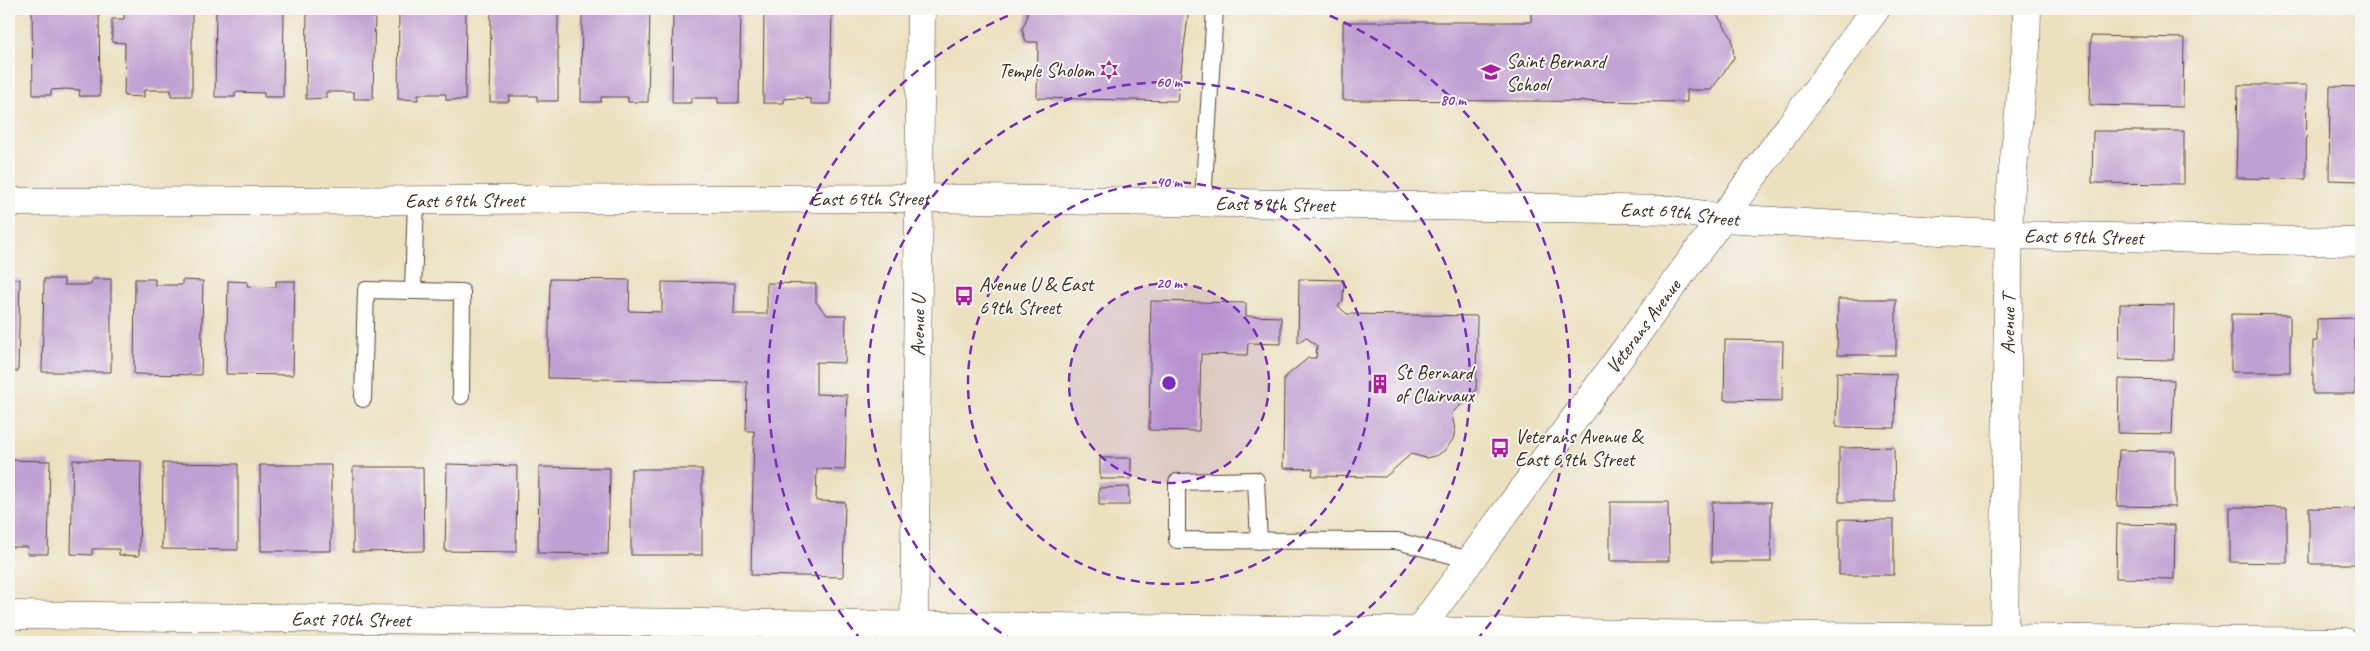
<svg xmlns="http://www.w3.org/2000/svg" width="2370" height="651" viewBox="0 0 2370 651" font-family="Caveat,sans-serif">
<style>
.building{fill:#c1a1d3}
.lines{fill:none;stroke-linecap:round;stroke-linejoin:round}
.lane-casing{stroke:#554536;stroke-width:18}
.street-casing{stroke:#554536;stroke-width:29}
.lane{stroke:#fff;stroke-width:16}
.street{stroke:#fff;stroke-width:28}
.ring{fill:none;stroke:#7b2cbf;stroke-width:2.5;stroke-dasharray:9 6}
.labels{text-anchor:middle;dominant-baseline:central;stroke-width:4;stroke-linejoin:round;paint-order:stroke}
.poi-label{font-size:20px;fill:#3b2a1e;stroke:#f6f6f2;text-anchor:start}
.street-label{font-size:20px;fill:#3b2a1e;stroke:#f6f6f2}
.centre{fill:#7b2cbf;stroke:#f6f6f2;stroke-width:2.5}
.ring-label{font-size:15px;text-anchor:middle;font-weight:bold;fill:#7b2cbf;stroke:#f6f6f2;stroke-width:4;stroke-linejoin:round;paint-order:stroke}
</style>
<rect width="100%" height="100%" fill="#f6f6f2"/>
<filter id="ink" filterUnits="userSpaceOnUse"><feTurbulence type="fractalNoise" baseFrequency=".02" numOctaves="2"/><feDisplacementMap in="SourceGraphic" scale="10" xChannelSelector="R" yChannelSelector="G"/><feConvolveMatrix kernelMatrix="1 2 1 2 8 2 1 2 1" color-interpolation-filters="sRGB"/></filter>
<filter id="wash" filterUnits="userSpaceOnUse"><feTurbulence type="fractalNoise" baseFrequency=".0096" numOctaves="4" result="noise"/><feDisplacementMap in="SourceGraphic" scale="20" xChannelSelector="R" yChannelSelector="G"/><feGaussianBlur stdDeviation="1.12" result="paint"/><feColorMatrix in="noise" values="0 0 0 0 0 0 0 0 0 0 0 0 0 0 0 0 0 1.4 0 .05"/><feComposite in="paint" operator="in"/></filter>
<g filter="url(#wash)">
<rect width="100%" height="100%" fill="#ebe1bf"/>
<g id="blocks">
<!-- building -->
<g class="building">
<path d="M32 9H99L100 96H79L80 90 66 89 51 90V95H33Z"/>
<path d="M124 9H192V96H171V90H144V97L124 96 125 43 112 42V19H124Z"/>
<path d="M216 9H284L283 97H264V93L235 92V97H215Z"/>
<path d="M307 9H375L373 99H354V92H326V98L306 99Z"/>
<path d="M399 9H466L465 100H446V94H418V100L398 99Z"/>
<path d="M491 9H558V101H537V96H509V102H490Z"/>
<path d="M582 9H650L648 102H628V97H601V102H581Z"/>
<path d="M673 9 741 10 739 103H718V98H691V103H672Z"/>
<path d="M798 9H832L830 104H811V99L797 98 784 99V103H763L764 11H798Z"/>
<path d="M1027 9H1189L1177 101 1037 98 1038 42H1026L1022 29 1027 18Z"/>
<path d="M1531 9H1713L1732 38 1734 58 1711 90H1687V102L1343 100V22H1531Z"/>
<path d="M2091 36 2184 38 2183 107 2090 105Z"/>
<path d="M2238 85H2307L2306 179 2236 178Z"/>
<path d="M2330 86 2361 87V181L2329 180Z"/>
<path d="M2093 131H2184V184L2092 183Z"/>
<path d="M9 279H20L18 372 9 371Z"/>
<path d="M44 279H64V285H91L92 279H111V372H42Z"/>
<path d="M135 279H155V285H182V280L203 281 201 375 134 374Z"/>
<path d="M550 279 630 280 629 311 662 312V282L735 283 734 314H767V283L816 284V302L827 315H846L845 363 816 362V394L847 395 845 470 817 469 816 501 845 502 843 577 751 575 754 431H746L747 382 548 378Z"/>
<path d="M1299 279 1344 280 1343 301 1338 306 1347 314 1477 316 1476 390 1452 413 1455 431 1453 439 1446 449 1438 455 1426 458 1411 454 1385 477 1312 476 1313 469 1283 468 1284 378 1308 358H1316L1317 346 1306 337 1298 343Z"/>
<path d="M228 281 248 282 247 286 276 287V281H295L293 375 226 374Z"/>
<path d="M1838 299H1896V355H1837Z"/>
<path d="M1151 301 1246 303V316L1281 317V344L1248 343 1247 355 1201 354 1199 431 1149 430Z"/>
<path d="M2120 304 2174 305 2173 360 2119 359Z"/>
<path d="M2231 314 2290 315V372H2231Z"/>
<path d="M2355 318V394H2313V341H2317V319Z"/>
<path d="M1725 340 1783 341 1782 401 1724 400Z"/>
<path d="M1837 372 1896 374 1895 428 1836 427Z"/>
<path d="M2119 379 2174 380 2172 434 2118 433Z"/>
<path d="M1894 447 1895 502H1839V448Z"/>
<path d="M2119 450 2175 451V507L2117 506Z"/>
<rect x="1100" y="458" width="31" height="21"/>
<path d="M9 460 50 461 48 554H27L28 547H9Z"/>
<path d="M73 460 141 461 139 556 119 555V549H92V555L71 554Z"/>
<path d="M163 463 238 464V550L162 549Z"/>
<path d="M447 464 517 466 516 552 445 551Z"/>
<path d="M260 465H331V551H261Z"/>
<path d="M353 467H423L424 551 353 552Z"/>
<path d="M539 467 610 468 608 554 538 553Z"/>
<rect x="631" y="469" width="71" height="86"/>
<path d="M1129 487V505H1099V488Z"/>
<path d="M1610 502H1668L1669 561H1610Z"/>
<path d="M1712 502H1771V562H1711Z"/>
<path d="M2230 507 2287 508V563L2230 562Z"/>
<path d="M2309 508 2361 509V564H2309Z"/>
<path d="M1839 519 1894 520V575H1839Z"/>
<path d="M2117 524 2175 525 2174 579 2116 578Z"/>
</g>
</g>
</g>
<g filter="url(#ink)">
<use href="#blocks" fill-opacity="0" stroke="#554536" stroke-width="1"/>
<g class="lines">
<defs>
<g id="lane">
<path d="M1203 201 1215 9"/>
<path d="M413 290 416 200"/>
<path d="M363 399 366 290 462 292 461 396"/>
<path d="M1259 541 1256 480 1177 482V540L1397 541 1470 560"/>
<path d="M712 642V623"/>
</g>
<g id="street">
<path id="s1" d="M9 202 920 198 1673 210 1723 218 2008 235 2361 242"/>
<path id="s2" d="M9 615 2345 642"/>
<path id="s3" d="M1411 641 1876 9"/>
<path id="s4" d="M914 642 921 9"/>
<path id="s5" d="M2004 642 2009 207 2026 48 2027 9"/>
</g>
</defs>
<!-- lane casing -->
<use href="#lane" class="lane-casing"/>
<!-- street casing -->
<use href="#street" class="street-casing"/>
<!-- lane -->
<use href="#lane" class="lane"/>
<!-- street -->
<use href="#street" class="street"/>
</g>
</g>
<!-- distance rings -->
<circle cx="1169" cy="383" r="100" fill="#7b2cbf" fill-opacity=".12"/>
<g class="ring">
<circle cx="1169" cy="383" r="100"/>
<circle cx="1169" cy="383" r="201"/>
<path d="M1014 641A301 301 0 1 1 1324 641"/>
<path d="M862 641A401 401 0 0 1 1022 10M1316 10A401 401 0 0 1 1476 641"/>
</g>
<!-- icons -->
<defs>
<symbol id="synagogue-bare" viewBox="-9 -9 18 18"><path d="M0-6.5L5.6 3.2H-5.6ZM0 6.5L5.6-3.2H-5.6Z" fill="#b5179e" stroke="#f6f6f2" stroke-width="2.5" paint-order="stroke"/></symbol>
<symbol id="school-bare" viewBox="-9 -9 18 18"><path d="M0-5L7-2L0 1L-7-2ZM-4 1L0 2.5L4 1V4Q0 6-4 4Z" fill="#b5179e" stroke="#f6f6f2" stroke-width="2.5" paint-order="stroke"/></symbol>
<symbol id="bus-bare" viewBox="-9 -9 18 18"><path d="M-5-6H5V4H4V6H2V4H-2V6H-4V4H-5ZM-3.5-4V0h7V-4ZM-3.5 1.2v1.5H-2V1.2ZM2 1.2v1.5H3.5V1.2Z" fill="#b5179e" stroke="#f6f6f2" stroke-width="2.5" paint-order="stroke"/></symbol>
<symbol id="building-bare" viewBox="-9 -9 18 18"><path d="M-4-6H4V6H1V3H-1V6H-4ZM-2.5-4.3h1.7v1.8h-1.7ZM.8-4.3h1.7v1.8H.8ZM-2.5-1h1.7V.8h-1.7ZM.8-1h1.7V.8H.8Z" fill="#b5179e" stroke="#f6f6f2" stroke-width="2.5" paint-order="stroke"/></symbol>
</defs>
<g fill-rule="evenodd">
<use href="#synagogue-bare" x="1095" y="56" width="28" height="28"/>
<use href="#school-bare" x="1477" y="58" width="28" height="28"/>
<use href="#bus-bare" x="950" y="282" width="28" height="28"/>
<use href="#building-bare" x="1366" y="370" width="28" height="28"/>
<use href="#bus-bare" x="1486" y="434" width="28" height="28"/>
</g>
<g class="labels">
<!-- poi labels -->
<g class="poi-label">
<text x="1506" y="61">Saint Bernard<tspan x="1506" dy="23">School</tspan></text>
<text x="1094" y="70" text-anchor="end">Temple Sholom</text>
<text x="979" y="284">Avenue U &amp; East<tspan x="979" dy="23">69th Street</tspan></text>
<text x="1395" y="372">St Bernard<tspan x="1395" dy="23">of Clairvaux</tspan></text>
<text x="1515" y="436">Veterans Avenue &amp;<tspan x="1515" dy="23">East 69th Street</tspan></text>
</g>
<!-- street labels -->
<g class="street-label">
<text stroke="none"><textPath href="#s1" startOffset="861">East 69th Street</textPath></text>
<text stroke="none"><textPath href="#s1" startOffset="456">East 69th Street</textPath></text>
<text stroke="none"><textPath href="#s1" startOffset="1266">East 69th Street</textPath></text>
<text stroke="none"><textPath href="#s1" startOffset="1671">East 69th Street</textPath></text>
<text stroke="none"><textPath href="#s1" startOffset="2076">East 69th Street</textPath></text>
<text stroke="none"><textPath href="#s3" startOffset="391">Veterans Avenue</textPath></text>
<text stroke="none"><textPath href="#s5" startOffset="318">Avenue T</textPath></text>
<text stroke="none"><textPath href="#s4" startOffset="316">Avenue U</textPath></text>
<text stroke="none"><textPath href="#s2" startOffset="342">East 70th Street</textPath></text>
</g>
</g>
<circle cx="1169" cy="383" r="8" class="centre"/>
<g class="ring-label">
<text x="1169" y="87">60 m</text>
<text x="1453" y="105">80 m</text>
<text x="1169" y="187">40 m</text>
<text x="1169" y="288">20 m</text>
</g>
<!-- margin -->
<rect width="2370" height="651" fill="none" stroke="#f6f6f2" stroke-width="30"/>
</svg>
